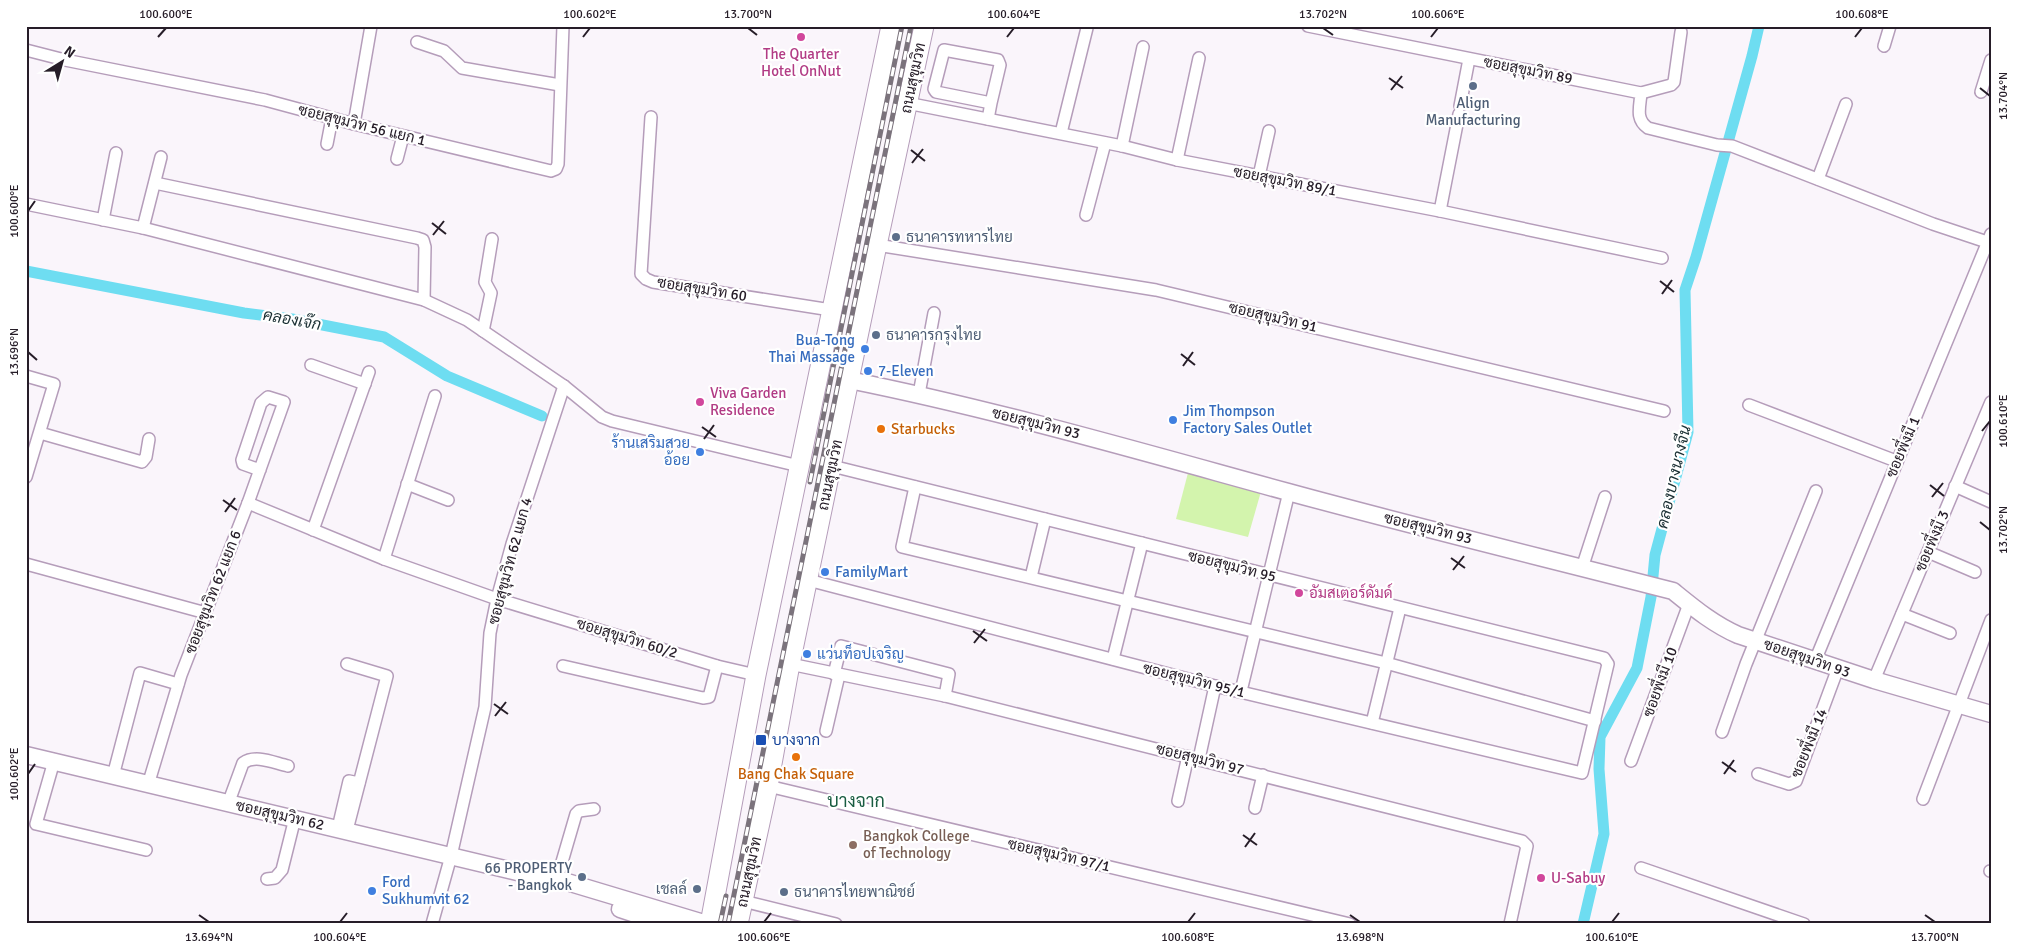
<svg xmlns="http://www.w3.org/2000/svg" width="2017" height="950" viewBox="0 0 2017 950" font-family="Signika,Sarabun,sans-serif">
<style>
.garden{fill:#d3f4ad}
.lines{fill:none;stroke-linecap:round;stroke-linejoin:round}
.canal{stroke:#6eddf1;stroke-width:11}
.street-casing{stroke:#b59dba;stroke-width:14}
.secondary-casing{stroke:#b59dba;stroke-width:19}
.primary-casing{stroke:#b59dba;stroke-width:21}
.street{stroke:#fff;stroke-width:11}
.secondary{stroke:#fff;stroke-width:16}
.primary{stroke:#fff;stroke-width:19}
.rail-casing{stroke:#7b737c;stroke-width:5}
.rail{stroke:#fff;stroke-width:3;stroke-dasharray:9;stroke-linecap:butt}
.ticks{fill:none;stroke:#261d28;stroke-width:2}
.hotel-dot{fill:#d1479c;stroke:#fff;stroke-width:2}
.service-dot{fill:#5c6f8a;stroke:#fff;stroke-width:2}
.shop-dot{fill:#3f7fe0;stroke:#fff;stroke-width:2}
.food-dot{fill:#e8710a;stroke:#fff;stroke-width:2}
.transit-dot{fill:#1a4fb4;stroke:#fff;stroke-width:2}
.education-dot{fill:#8d6e63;stroke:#fff;stroke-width:2}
.labels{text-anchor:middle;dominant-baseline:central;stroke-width:4.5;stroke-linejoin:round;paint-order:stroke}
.hotel-label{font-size:15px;fill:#b23c85;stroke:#fff;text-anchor:start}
.street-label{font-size:15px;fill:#261d28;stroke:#fff}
.service-label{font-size:15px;fill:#4e5e75;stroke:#fff;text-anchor:start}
.shop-label{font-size:15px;fill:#366cbe;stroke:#fff;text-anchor:start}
.food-label{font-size:15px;fill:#c56008;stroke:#fff;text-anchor:start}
.transit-label{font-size:15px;fill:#164399;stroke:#fff;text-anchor:start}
.education-label{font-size:15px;fill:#785e54;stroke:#fff;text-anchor:start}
.water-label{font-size:16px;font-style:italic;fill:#1a2f33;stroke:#fff}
.quarter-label{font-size:18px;fill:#195c41;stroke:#fff}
.neatline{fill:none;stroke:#261d28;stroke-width:2}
.ticks-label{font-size:12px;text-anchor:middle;fill:#261d28}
</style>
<rect width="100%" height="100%" fill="#faf5fb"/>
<!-- garden -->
<path class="garden" d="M1189 469 1262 488 1248 537 1176 519Z"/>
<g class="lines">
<!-- canal -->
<g class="canal">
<path d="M26 271 244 313 292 319 384 337 447 376 542 416"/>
<path d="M1583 924 1604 834 1599 769 1600 737 1637 668 1651 597 1655 555 1688 432 1685 290 1696 257 1752 56 1759 26"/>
</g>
<defs>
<g id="street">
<path d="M1308 26 1641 93C1640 107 1635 119 1648 128L1717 145 1732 146 1933 224 1987 242"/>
<path d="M417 42 444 51 462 68 560 85"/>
<path d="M1884 46 1890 26"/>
<path d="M26 50 65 60 265 100 354 124 551 171 556 169 558 164 563 26"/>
<path d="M1981 92 1991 60"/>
<path d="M1641 93 1671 85 1674 82 1681 32"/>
<path d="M907 103 1122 146 1177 160 1440 211 1662 258"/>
<path d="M1460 106 1469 59"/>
<path d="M651 117 641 274 646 279 653 282 831 310"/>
<path d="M988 119 991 103 936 92 934 89 944 50 998 60 1000 65 991 103"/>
<path d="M354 124 371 26"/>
<path d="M1061 133 1087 28"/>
<path d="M327 144 332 118"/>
<path d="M1122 146 1143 47"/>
<path d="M397 159 403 136"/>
<path d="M1177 160 1199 58"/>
<path d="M1259 176 1269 131"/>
<path d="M1818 179 1846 104"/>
<path d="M155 183 417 238 423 240 425 247 424 300"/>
<path d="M26 204 143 228 424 300 467 320 564 386 602 417 612 421 799 466"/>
<path d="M1440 211 1459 114"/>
<path d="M1086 215 1105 143"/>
<path d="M103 220 116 153"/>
<path d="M143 228 161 157"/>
<path d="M877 245 1156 290 1664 411"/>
<path d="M483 331 491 293 485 282 492 239"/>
<path d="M311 365 365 384"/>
<path d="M26 376 54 384 26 477"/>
<path d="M919 394 934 313"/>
<path d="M1749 405 1896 461"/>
<path d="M40 433 142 462 146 457 149 439"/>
<path d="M407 484 448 500"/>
<path d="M1955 486 1991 502"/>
<path d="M915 487 902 547 1386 663 1595 721"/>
<path d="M248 503 384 559 497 599 717 666 756 675"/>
<path d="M313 530 369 372"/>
<path d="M1928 552 1975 572"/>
<path d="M384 559 435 396"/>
<path d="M26 564 206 613"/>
<path d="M1582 568 1605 497"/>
<path d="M1031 577 1045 519"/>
<path d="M808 580 1215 686 1582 773 1608 664 1604 658 832 466"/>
<path d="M1902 614 1950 633"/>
<path d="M1113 659 1142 543"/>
<path d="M1815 661 1991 234"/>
<path d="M347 664 387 676 347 830"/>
<path d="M790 664 945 696 1522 841 1527 846 1510 924"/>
<path d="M563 666 703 698 709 697 717 666"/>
<path d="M834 674 841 646 949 674 945 696"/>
<path d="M1874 680 1991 402"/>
<path d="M1241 691 1289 492"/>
<path d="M1372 723 1400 608"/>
<path d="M826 731 839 675"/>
<path d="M1722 732 1746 664 1816 491"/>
<path d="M1199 759 1215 686"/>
<path d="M54 761 36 824 146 850"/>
<path d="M1631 761 1689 604"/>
<path d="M1758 774 1789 784 1796 781 1838 668"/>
<path d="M113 776 140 673 178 684"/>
<path d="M148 785 181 675 248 503 284 402 268 397 261 403 242 460 243 464 260 470"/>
<path d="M768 786 1350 924"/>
<path d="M1923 799 1991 620"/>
<path d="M1178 801 1188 756"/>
<path d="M228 804 243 763C256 754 274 763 288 766"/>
<path d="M1255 808 1263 775"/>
<path d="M338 828 349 781 359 783"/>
<path d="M1641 868 1804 924"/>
<path d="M1990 871H1991"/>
<path d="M267 879 275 878 282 870 295 818"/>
<path d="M557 879 576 814 579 811 594 809"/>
<path d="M743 901 836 924"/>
<path d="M432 924 451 856 485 707 490 633 497 599 512 544 564 386"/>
</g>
<g id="secondary">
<path d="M849 380C998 410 1142 452 1288 492 1416 527 1545 558 1673 591 1694 608 1713 624 1738 635L1874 680 1991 714"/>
<path d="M26 755 534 876 557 879 707 924"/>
<path d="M620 909 665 924"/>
</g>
<g id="primary">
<path d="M710 924 756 675 891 26"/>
<path d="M738 924 768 786 790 664 877 245 924 26"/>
</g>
</defs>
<!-- street casing -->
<use href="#street" class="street-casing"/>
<!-- secondary casing -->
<use href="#secondary" class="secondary-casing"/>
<!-- primary casing -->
<use href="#primary" class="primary-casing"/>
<!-- street -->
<use href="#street" class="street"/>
<!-- secondary -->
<use href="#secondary" class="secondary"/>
<!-- primary -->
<use href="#primary" class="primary"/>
<defs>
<g id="rail">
<path d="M810 482 902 26"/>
<path d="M720 924 726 896"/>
<path d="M728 924 911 26"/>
</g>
</defs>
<!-- rail casing -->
<use href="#rail" class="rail-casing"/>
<!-- rail -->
<use href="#rail" class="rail"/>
</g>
<!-- ticks -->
<path class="ticks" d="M748 28 757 35M1323 28 1333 35M158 37 166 28M583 37 590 28M1007 37 1014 28M1431 37 1438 28M1855 37 1862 28M1389 78 1403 88M1980 88 1990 96M1391 90 1402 76M911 150 925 161M912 163 923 149M28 211 35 201M432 223 446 234M433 235 444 221M1660 281 1674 292M1662 294 1672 280M28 352 37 360M1181 354 1195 365M1183 366 1193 352M702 427 716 437M1982 431 1990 421M704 439 714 425M1930 485 1944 496M1932 497 1943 483M223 500 237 510M225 512 235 498M1980 522 1990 530M1451 558 1465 568M1453 570 1464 556M973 631 987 641M974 643 985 629M494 704 508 714M495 716 506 702M1722 762 1736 772M28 774 35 764M1724 774 1734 760M1243 835 1257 845M1245 847 1255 833M199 915 209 922M1350 915 1360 922M1925 915 1935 922M340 922 347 913M764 922 771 913M1188 922 1195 913M1612 922 1619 913"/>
<!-- markers -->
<g class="hotel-dot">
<circle cx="801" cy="37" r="5"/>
<circle cx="700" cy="402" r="5"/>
<circle cx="1299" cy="593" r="5"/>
<circle cx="1541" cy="878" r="5"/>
</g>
<g class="service-dot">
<circle cx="1473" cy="86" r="5"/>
<circle cx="896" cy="237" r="5"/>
<circle cx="876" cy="335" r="5"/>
<circle cx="582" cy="877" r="5"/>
<circle cx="697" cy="889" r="5"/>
<circle cx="784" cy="892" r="5"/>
</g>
<g class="shop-dot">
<circle cx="865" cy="349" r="5"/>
<circle cx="868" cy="371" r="5"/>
<circle cx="1173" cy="420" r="5"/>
<circle cx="700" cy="452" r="5"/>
<circle cx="825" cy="572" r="5"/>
<circle cx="807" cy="654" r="5"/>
<circle cx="372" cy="891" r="5"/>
</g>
<g class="food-dot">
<circle cx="881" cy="429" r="5"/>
<circle cx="796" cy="757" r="5"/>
</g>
<rect class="transit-dot" x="755" y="734" width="12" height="12" rx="2.5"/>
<circle class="education-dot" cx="853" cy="845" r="5"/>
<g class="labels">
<!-- hotel labels -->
<g class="hotel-label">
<text x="801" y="54" text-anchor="middle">The Quarter<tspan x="801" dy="17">Hotel OnNut</tspan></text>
<text x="710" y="393">Viva Garden<tspan x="710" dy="17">Residence</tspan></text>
<text x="1309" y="593">อัมสเตอร์ดัมด์</text>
<text x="1551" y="878">U-Sabuy</text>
</g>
<!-- street labels -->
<g class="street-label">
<text transform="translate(1528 70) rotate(11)">ซอยสุขุมวิท 89</text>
<text transform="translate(913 78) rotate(-78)">ถนนสุขุมวิท</text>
<text transform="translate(362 125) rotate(14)">ซอยสุขุมวิท 56 แยก 1</text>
<text transform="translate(1285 181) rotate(11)">ซอยสุขุมวิท 89/1</text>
<text transform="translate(702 289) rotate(9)">ซอยสุขุมวิท 60</text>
<text transform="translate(1273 317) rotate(13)">ซอยสุขุมวิท 91</text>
<text transform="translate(1036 423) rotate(14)">ซอยสุขุมวิท 93</text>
<text transform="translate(1903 447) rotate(-67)">ซอยพึ่งมี 1</text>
<text transform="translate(830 475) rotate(-78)">ถนนสุขุมวิท</text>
<text transform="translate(1428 528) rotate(14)">ซอยสุขุมวิท 93</text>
<text transform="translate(1932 541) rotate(-67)">ซอยพึ่งมี 3</text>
<text transform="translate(510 561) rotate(-75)">ซอยสุขุมวิท 62 แยก 4</text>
<text transform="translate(1232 566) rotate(14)">ซอยสุขุมวิท 95</text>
<text transform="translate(213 592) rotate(-69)">ซอยสุขุมวิท 62 แยก 6</text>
<text transform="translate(627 638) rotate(17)">ซอยสุขุมวิท 60/2</text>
<text transform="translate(1807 658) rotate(19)">ซอยสุขุมวิท 93</text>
<text transform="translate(1194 680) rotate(14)">ซอยสุขุมวิท 95/1</text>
<text transform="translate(1660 682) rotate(-70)">ซอยพึ่งมี 10</text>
<text transform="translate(1809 743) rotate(-68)">ซอยพึ่งมี 14</text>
<text transform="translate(1200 759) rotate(14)">ซอยสุขุมวิท 97</text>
<text transform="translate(280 815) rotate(13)">ซอยสุขุมวิท 62</text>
<text transform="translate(1059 855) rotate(13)">ซอยสุขุมวิท 97/1</text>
<text transform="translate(749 872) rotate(-78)">ถนนสุขุมวิท</text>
</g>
<!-- service labels -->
<g class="service-label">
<text x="1473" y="103" text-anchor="middle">Align<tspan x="1473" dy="17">Manufacturing</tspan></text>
<text x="906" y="237">ธนาคารทหารไทย</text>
<text x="886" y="335">ธนาคารกรุงไทย</text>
<text x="572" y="868" text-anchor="end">66 PROPERTY<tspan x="572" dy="17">- Bangkok</tspan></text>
<text x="687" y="889" text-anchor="end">เชลล์</text>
<text x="794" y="892">ธนาคารไทยพาณิชย์</text>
</g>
<!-- shop labels -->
<g class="shop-label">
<text x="855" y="340" text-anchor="end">Bua-Tong<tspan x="855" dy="17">Thai Massage</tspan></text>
<text x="878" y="371">7-Eleven</text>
<text x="1183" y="411">Jim Thompson<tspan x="1183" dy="17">Factory Sales Outlet</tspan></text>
<text x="690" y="443" text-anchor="end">ร้านเสริมสวย<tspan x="690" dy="17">อ้อย</tspan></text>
<text x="835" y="572">FamilyMart</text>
<text x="817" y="654">แว่นท็อปเจริญ</text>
<text x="382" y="882">Ford<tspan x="382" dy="17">Sukhumvit 62</tspan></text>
</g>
<!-- food labels -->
<g class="food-label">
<text x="891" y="429">Starbucks</text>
<text x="796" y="774" text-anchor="middle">Bang Chak Square</text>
</g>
<!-- transit labels -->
<g class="transit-label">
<text x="772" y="740">บางจาก</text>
</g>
<!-- education labels -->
<g class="education-label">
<text x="863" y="836">Bangkok College<tspan x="863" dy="17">of Technology</tspan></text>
</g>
<!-- water labels -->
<g class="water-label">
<text transform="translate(292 320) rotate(10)">คลองเจ๊ก</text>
<text transform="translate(1674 477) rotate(-77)">คลองบางนางจีน</text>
</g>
<!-- quarter labels -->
<g class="quarter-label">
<text x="856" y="801">บางจาก</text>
</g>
</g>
<!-- border -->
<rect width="2017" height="950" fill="none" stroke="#ffffff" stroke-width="55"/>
<!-- north arrow -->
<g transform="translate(62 62) rotate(37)" stroke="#ffffff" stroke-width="4" paint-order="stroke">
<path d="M0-4L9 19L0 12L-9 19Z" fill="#261d28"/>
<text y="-8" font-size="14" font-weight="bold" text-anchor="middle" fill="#261d28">N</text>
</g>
<rect x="28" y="28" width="1962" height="894" class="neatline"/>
<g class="ticks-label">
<text x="166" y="18">100.600°E</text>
<text x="590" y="18">100.602°E</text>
<text x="748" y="18">13.700°N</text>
<text x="1014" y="18">100.604°E</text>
<text x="1323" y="18">13.702°N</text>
<text x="1438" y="18">100.606°E</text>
<text x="1862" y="18">100.608°E</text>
<text transform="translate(2003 96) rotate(-90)" y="4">13.704°N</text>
<text transform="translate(14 211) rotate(-90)" y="4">100.600°E</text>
<text transform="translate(14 352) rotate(-90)" y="4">13.696°N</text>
<text transform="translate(2003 421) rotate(-90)" y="4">100.610°E</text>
<text transform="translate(2003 530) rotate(-90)" y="4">13.702°N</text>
<text transform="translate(14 774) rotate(-90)" y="4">100.602°E</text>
<text x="209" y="941">13.694°N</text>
<text x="340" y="941">100.604°E</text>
<text x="764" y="941">100.606°E</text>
<text x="1188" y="941">100.608°E</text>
<text x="1360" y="941">13.698°N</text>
<text x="1612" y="941">100.610°E</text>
<text x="1935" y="941">13.700°N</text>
</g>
</svg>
